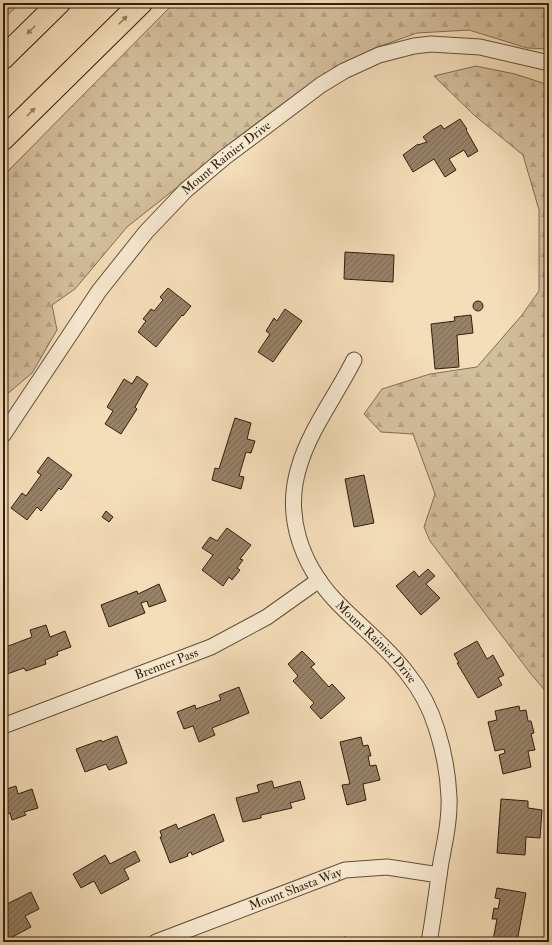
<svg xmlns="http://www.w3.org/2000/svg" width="552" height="945" viewBox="0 0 552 945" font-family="'IM FELL Double Pica',serif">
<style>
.forest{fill:url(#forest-firs);stroke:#836e55}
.building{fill:url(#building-hatch);stroke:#331f0e}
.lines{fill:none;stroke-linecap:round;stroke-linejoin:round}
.minor-casing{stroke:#634f39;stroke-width:17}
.motorway-casing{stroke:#331f0e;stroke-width:24}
.minor{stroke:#f8ead2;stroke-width:15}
.motorway{stroke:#f4deb9;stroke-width:22}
.oneway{fill:#947e64}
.labels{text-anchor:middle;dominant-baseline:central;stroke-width:3;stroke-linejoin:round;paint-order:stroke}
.street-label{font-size:13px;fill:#331f0e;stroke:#f8ead2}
</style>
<defs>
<pattern id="forest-firs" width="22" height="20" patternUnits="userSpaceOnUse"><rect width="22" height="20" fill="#d3be9c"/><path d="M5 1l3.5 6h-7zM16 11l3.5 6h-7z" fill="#b6a385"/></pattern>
<pattern id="building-hatch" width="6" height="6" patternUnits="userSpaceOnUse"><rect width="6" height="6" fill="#978267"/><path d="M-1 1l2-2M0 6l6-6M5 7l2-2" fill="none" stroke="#7c6a53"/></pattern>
</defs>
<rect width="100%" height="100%" fill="#f4deb9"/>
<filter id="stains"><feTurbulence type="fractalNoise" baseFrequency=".005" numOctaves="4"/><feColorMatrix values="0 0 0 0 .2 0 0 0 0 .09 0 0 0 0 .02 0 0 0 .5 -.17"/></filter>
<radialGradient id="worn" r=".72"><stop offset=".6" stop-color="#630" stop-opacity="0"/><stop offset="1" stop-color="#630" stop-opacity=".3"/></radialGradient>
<!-- forest -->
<g class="forest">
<path d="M3 3H20L3 19Z"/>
<path d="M174 3H549V49L527 48 469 30 417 33 375 48 280 106 127 227 75 289 52 305 57 330 32 373 6 395 3 393V176Z"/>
<path d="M476 66 515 74 549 85V695L531 674 430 541 424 527 435 494 413 434 381 432 364 414 382 389 430 374 477 367 522 315 539 291V210L523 155 474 115 434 76Z"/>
</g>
<!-- building -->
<g class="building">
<path d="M460 119 467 129 466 130 478 151 468 157 464 150 449 159 456 170 445 177 434 159 413 172 403 155 418 144V145L427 142 423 137 432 130 441 125 444 129Z"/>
<path d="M345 252 394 255 393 282 344 279Z"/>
<path d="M168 288 191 306 183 316 182 315 156 347 138 332 146 321 143 319 151 309 154 311 163 300 160 297Z"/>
<circle cx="478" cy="306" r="5"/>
<path d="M285 309 302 321 273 362 258 352 270 334 266 331 274 318 277 321Z"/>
<path d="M471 315 473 333 457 335 459 367 435 369 431 324 455 321 454 317Z"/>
<path d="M137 376 148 384 135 407 137 409 121 434 105 424 113 411 107 407 124 379 132 384Z"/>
<path d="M235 418 251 423 247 439 255 441 251 453 246 452 239 476 244 477 241 489 212 480 215 468 219 469Z"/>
<path d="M48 457 72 475 61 490 59 488 41 511 37 507 27 520 11 508 22 493 26 496 41 475 37 472Z"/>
<path d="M364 475 374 523 354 527 345 479Z"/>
<path d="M106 511 113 517 109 522 102 517Z"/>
<path d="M227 528 251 545 240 559 243 560 237 568 240 570 232 580 229 577 223 586 202 570 213 555 202 548 210 537 217 541Z"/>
<path d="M428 569 435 576 426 584 440 598 421 615 396 586 414 571 419 577Z"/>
<path d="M159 584 166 601 149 607 147 601 141 603 145 613 109 627 101 605 137 591 138 594Z"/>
<path d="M46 625 50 637 65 631 71 647 57 652 58 655 45 660 46 664 26 671 24 668 7 674 3 662V648L32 637 30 630Z"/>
<path d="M477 641 487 659 493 655 504 675 498 678 502 685 478 698 457 663H459L454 654Z"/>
<path d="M302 651 315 664 311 667 329 687 332 684 345 698 321 719 310 707 314 703 293 681 298 676 288 664Z"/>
<path d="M239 687 249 713 212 728 215 735 199 742 193 726 184 729 177 712 195 705 196 709 221 700 219 695Z"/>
<path d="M519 706 520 711 526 710 528 721H531L534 733 531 734 535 750 528 751 531 767 503 774 499 755 505 753 504 749 495 751 488 722 497 720 495 711Z"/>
<path d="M117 736 127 763 109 770 106 764 85 772 76 749 101 740 102 742Z"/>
<path d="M361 737 363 746 368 745 371 756H368L370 766 376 765 380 780 363 784 366 800 347 805 342 785 350 784 340 742Z"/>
<path d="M272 781 274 788 300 781 305 799 290 803 292 808 261 815V818L243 822 236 798 259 792 257 785Z"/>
<path d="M16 786 18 794 32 789 38 808 24 812 26 815 12 820 10 813 3 815V790Z"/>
<path d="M501 799 528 801V808L542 810 540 838 526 837 525 855 497 853Z"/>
<path d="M214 814 224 841 192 855 191 852 187 854 188 856 170 863 160 837H162L160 831 176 824 178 829Z"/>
<path d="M135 851 140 861 124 869 129 879 101 894 94 881 81 888 73 874 105 855 110 864Z"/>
<path d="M497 888 526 893 517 942 493 940 497 919H492L494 908 498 909 500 899 495 898Z"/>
<path d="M31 892 39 909 25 916 31 927 3 942V906Z"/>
<path d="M344 937 367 942H342Z"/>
</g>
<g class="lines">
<defs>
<g id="minor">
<path id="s1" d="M354 360C336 396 310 429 299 467 284 515 301 563 334 599 357 624 386 645 407 673 420 689 431 710 437 730 444 752 448 774 449 797 450 819 445 841 441 862 437 888 434 915 429 942"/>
<path id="s2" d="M3 435 99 291 146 232 186 190 225 157 321 85 344 71 379 55 414 46 431 44 480 47 549 63"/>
<path id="s3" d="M3 726 211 647 267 617 319 580"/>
<path id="s4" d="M156 942 345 870 387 867 439 875"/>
</g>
<g id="motorway">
<path d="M3 58 59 3"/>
<path d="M3 139 141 3"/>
</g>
</defs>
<!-- minor casing -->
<use href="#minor" class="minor-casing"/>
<!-- motorway casing -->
<use href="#motorway" class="motorway-casing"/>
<!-- minor -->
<use href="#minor" class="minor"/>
<!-- motorway -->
<use href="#motorway" class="motorway"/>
</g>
<!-- one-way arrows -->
<defs><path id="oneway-solid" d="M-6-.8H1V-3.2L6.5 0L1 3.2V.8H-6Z"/></defs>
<g class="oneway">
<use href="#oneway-solid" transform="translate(123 20) rotate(-45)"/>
<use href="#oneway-solid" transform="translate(31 30) rotate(135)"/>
<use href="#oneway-solid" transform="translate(31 112) rotate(-45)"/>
</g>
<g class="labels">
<!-- street labels -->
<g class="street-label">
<text stroke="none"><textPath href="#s2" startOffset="358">Mount Rainier Drive</textPath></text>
<text stroke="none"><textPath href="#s1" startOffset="324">Mount Rainier Drive</textPath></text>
<text stroke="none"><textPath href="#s3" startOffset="175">Brenner Pass</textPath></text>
<text stroke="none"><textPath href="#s4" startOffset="149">Mount Shasta Way</textPath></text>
</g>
</g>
<!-- margin -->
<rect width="552" height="945" fill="none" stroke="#f4deb9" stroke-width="16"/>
<rect x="4" y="4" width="544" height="937" fill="none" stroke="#331f0e" stroke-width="2"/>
<rect x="8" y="8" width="536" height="929" fill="none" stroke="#331f0e"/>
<rect width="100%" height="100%" filter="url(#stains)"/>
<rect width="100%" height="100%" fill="url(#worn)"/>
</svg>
